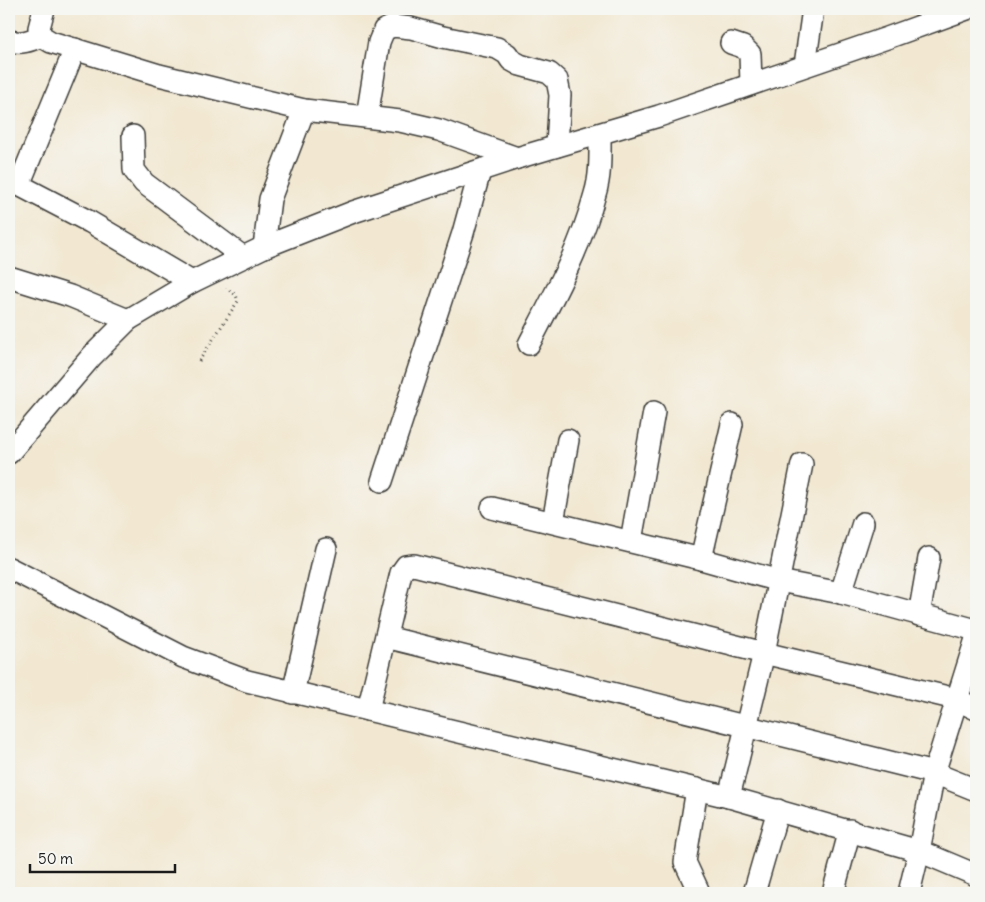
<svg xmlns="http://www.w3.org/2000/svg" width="985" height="902" viewBox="0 0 985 902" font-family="Delius,sans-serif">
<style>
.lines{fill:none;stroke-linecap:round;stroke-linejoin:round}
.street-casing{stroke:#3c3b37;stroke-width:24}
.path{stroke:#3c3b37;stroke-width:3;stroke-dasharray:1 4;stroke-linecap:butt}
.street{stroke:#fff;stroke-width:21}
</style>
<rect width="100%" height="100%" fill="#f6f6f2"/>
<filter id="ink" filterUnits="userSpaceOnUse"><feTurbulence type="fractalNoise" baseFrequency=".02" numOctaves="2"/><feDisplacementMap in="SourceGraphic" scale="10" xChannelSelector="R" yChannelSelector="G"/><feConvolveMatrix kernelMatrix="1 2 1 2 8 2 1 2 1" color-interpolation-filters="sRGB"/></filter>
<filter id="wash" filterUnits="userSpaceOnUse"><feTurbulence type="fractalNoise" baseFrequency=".0096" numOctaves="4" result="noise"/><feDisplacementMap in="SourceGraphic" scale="20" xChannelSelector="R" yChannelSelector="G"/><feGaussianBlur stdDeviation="1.12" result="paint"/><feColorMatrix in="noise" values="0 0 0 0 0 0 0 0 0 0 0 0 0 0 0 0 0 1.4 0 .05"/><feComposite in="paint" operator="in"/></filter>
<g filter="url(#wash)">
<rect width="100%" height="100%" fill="#f2e8d2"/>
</g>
<g filter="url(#ink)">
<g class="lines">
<defs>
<g id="street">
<path d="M44 9 39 28 41 36 51 42 159 75 304 110 400 121 439 130 517 158"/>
<path d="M9 41C21 44 30 41 41 36"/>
<path d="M731 43 743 47 750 54 751 84"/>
<path d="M805 65 813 9"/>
<path d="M367 117 379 42 384 30 393 26 411 28 443 37 497 48 507 54 511 60 520 65 549 73 557 80 560 95 557 146"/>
<path d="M133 136 134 170 144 183 243 257"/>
<path d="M9 182 19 185 90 222 192 282"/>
<path d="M19 185 75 49"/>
<path d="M264 247 270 199 304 110"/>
<path d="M9 277 70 296 128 320"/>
<path d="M529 344C554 296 581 247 595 194 601 175 600 154 600 134"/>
<path d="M9 453 92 356 128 320 192 282 264 247 353 212 517 158 659 116 887 38 967 9"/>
<path d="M382 481 463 233 480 171"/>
<path d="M492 508 701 559 779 581 841 593 976 630"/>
<path d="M553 522 568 440"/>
<path d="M631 541 654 412"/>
<path d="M701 559 732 424"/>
<path d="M9 568 183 657 247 681 729 797 919 851 976 875"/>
<path d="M841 593 863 523"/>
<path d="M919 615 929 558"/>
<path d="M386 637 934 773 976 790"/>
<path d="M293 693 326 549"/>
<path d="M368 710 401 573 406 566 414 565 764 653 956 699 976 709"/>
<path d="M697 789 685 862 698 890V893"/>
<path d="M729 797 764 653 802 464"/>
<path d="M754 893 778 810"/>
<path d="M833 893 850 830"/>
<path d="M909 893 919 851 934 773 976 639"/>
</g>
</defs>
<!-- street casing -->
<use href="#street" class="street-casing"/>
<!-- path -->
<path class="path" d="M199 361 238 301 236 295 226 288"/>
<!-- street -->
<use href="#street" class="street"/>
</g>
</g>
<!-- margin -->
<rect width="985" height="902" fill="none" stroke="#f6f6f2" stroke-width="30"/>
<!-- scale -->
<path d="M30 864v8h145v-8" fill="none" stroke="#1c1c1c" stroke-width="2.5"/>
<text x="38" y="864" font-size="15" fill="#1c1c1c" stroke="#f6f6f2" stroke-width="4" paint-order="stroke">50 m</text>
</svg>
